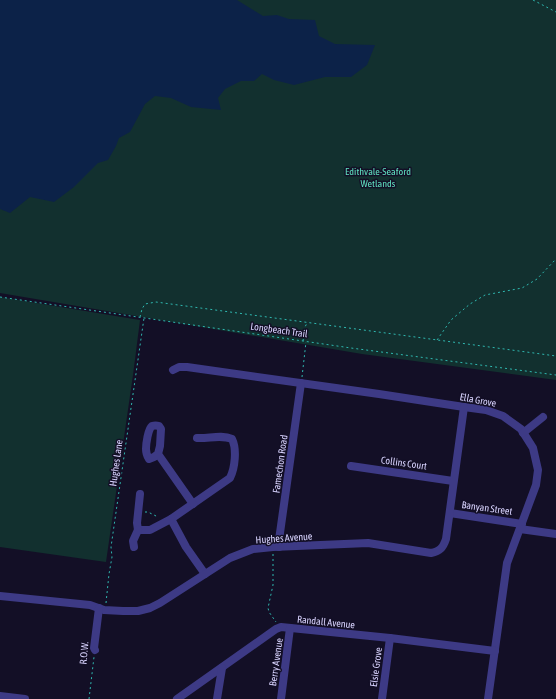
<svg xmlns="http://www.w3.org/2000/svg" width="556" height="699" viewBox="0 0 556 699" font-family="'Asap Condensed',sans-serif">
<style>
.green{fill:#12302f}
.water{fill:#0c2248}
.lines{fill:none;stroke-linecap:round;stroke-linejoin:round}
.path{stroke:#2fb8b0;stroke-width:1;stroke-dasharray:2 3;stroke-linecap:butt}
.minor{stroke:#3d3a85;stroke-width:8}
.labels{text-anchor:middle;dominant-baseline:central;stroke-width:3;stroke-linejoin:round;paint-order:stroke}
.park-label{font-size:10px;fill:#5fe0c0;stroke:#130f26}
.street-label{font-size:10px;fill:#d9d4ff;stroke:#130f26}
</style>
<rect width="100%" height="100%" fill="#130f26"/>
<!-- green -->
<g class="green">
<path d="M0 0H556V380L362 354 0 293Z"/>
<path d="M0 297 140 320 133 375 106 562 0 547Z"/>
</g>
<!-- water -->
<path class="water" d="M0 0H237L263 16 277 15 289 19 315 20 319 36 335 44 375 45 367 65 351 77H325L294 85 274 80 262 74 254 81H241L225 89 218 98 221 110 191 107 171 98 155 96 145 104 130 132 119 138 116 146 108 160 98 163 74 187 54 202 30 197 10 213 0 209Z"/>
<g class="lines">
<!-- path -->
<g class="path">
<path d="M533 0 556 12"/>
<path d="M0 297 351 348 556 375"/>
<path d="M140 317 142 309 145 304 156 302 556 356"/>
<path d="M437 340 451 320 470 304 485 295 522 288 537 279 556 259"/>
<path d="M303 341 305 327 307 323"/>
<path d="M302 377 306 342"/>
<path d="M145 512H148L158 517"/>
<path d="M273 554V585L268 608 269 612 276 622"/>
<path d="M106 603 109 574 112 557 111 547 144 318"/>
<path d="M89 699 94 657"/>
</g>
<!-- minor -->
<g class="minor">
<path d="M173 370 179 367H187L379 394 464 407 486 410 503 416 521 429 533 448 538 470 536 485 507 563 488 699"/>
<path d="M523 433 543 417"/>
<path d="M197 438C208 439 221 434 232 439 237 449 235 468 230 478L171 519 186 547 205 574"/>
<path d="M158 454 160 446 161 429 159 426C156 425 155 425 152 426 148 429 146 444 146 449 146 453 147 456 149 459L154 457 158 454 193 504"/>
<path d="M351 466 453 481"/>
<path d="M140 494 137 523 138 530H150L171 519"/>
<path d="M450 513 522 524"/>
<path d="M520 529 556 534"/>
<path d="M134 547 133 541 138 530"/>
<path d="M279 547V540L301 383"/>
<path d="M0 596 90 605 104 610 123 611H138L150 608 160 603 230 558 253 549 273 547 368 543 431 553C440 551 443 548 446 539L464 407"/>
<path d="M95 650 94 648 99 608"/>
<path d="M0 696 25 699"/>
<path d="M177 699 276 629 281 627 390 638 495 651"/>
<path d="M217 699 222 668"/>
<path d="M281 699 290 628"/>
<path d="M382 699 390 638"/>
</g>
</g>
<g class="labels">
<!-- park labels -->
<g class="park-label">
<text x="378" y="171">Edithvale-Seaford<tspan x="378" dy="12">Wetlands</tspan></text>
</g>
<!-- street labels -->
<g class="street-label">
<text transform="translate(279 330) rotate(8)">Longbeach Trail</text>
<text transform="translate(478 400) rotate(11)">Ella Grove</text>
<text transform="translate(116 463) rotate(-82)">Hughes Lane</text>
<text transform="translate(404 463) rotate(8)">Collins Court</text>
<text transform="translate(280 464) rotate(-82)">Famechon Road</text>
<text transform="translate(487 508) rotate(8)">Banyan Street</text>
<text transform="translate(284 538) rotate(-4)">Hughes Avenue</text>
<text transform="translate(326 622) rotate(6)">Randall Avenue</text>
<text transform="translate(84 653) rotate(-85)">R.O.W.</text>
<text transform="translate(276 662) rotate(-82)">Berry Avenue</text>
<text transform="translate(376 667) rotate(-82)">Elsie Grove</text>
</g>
</g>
</svg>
